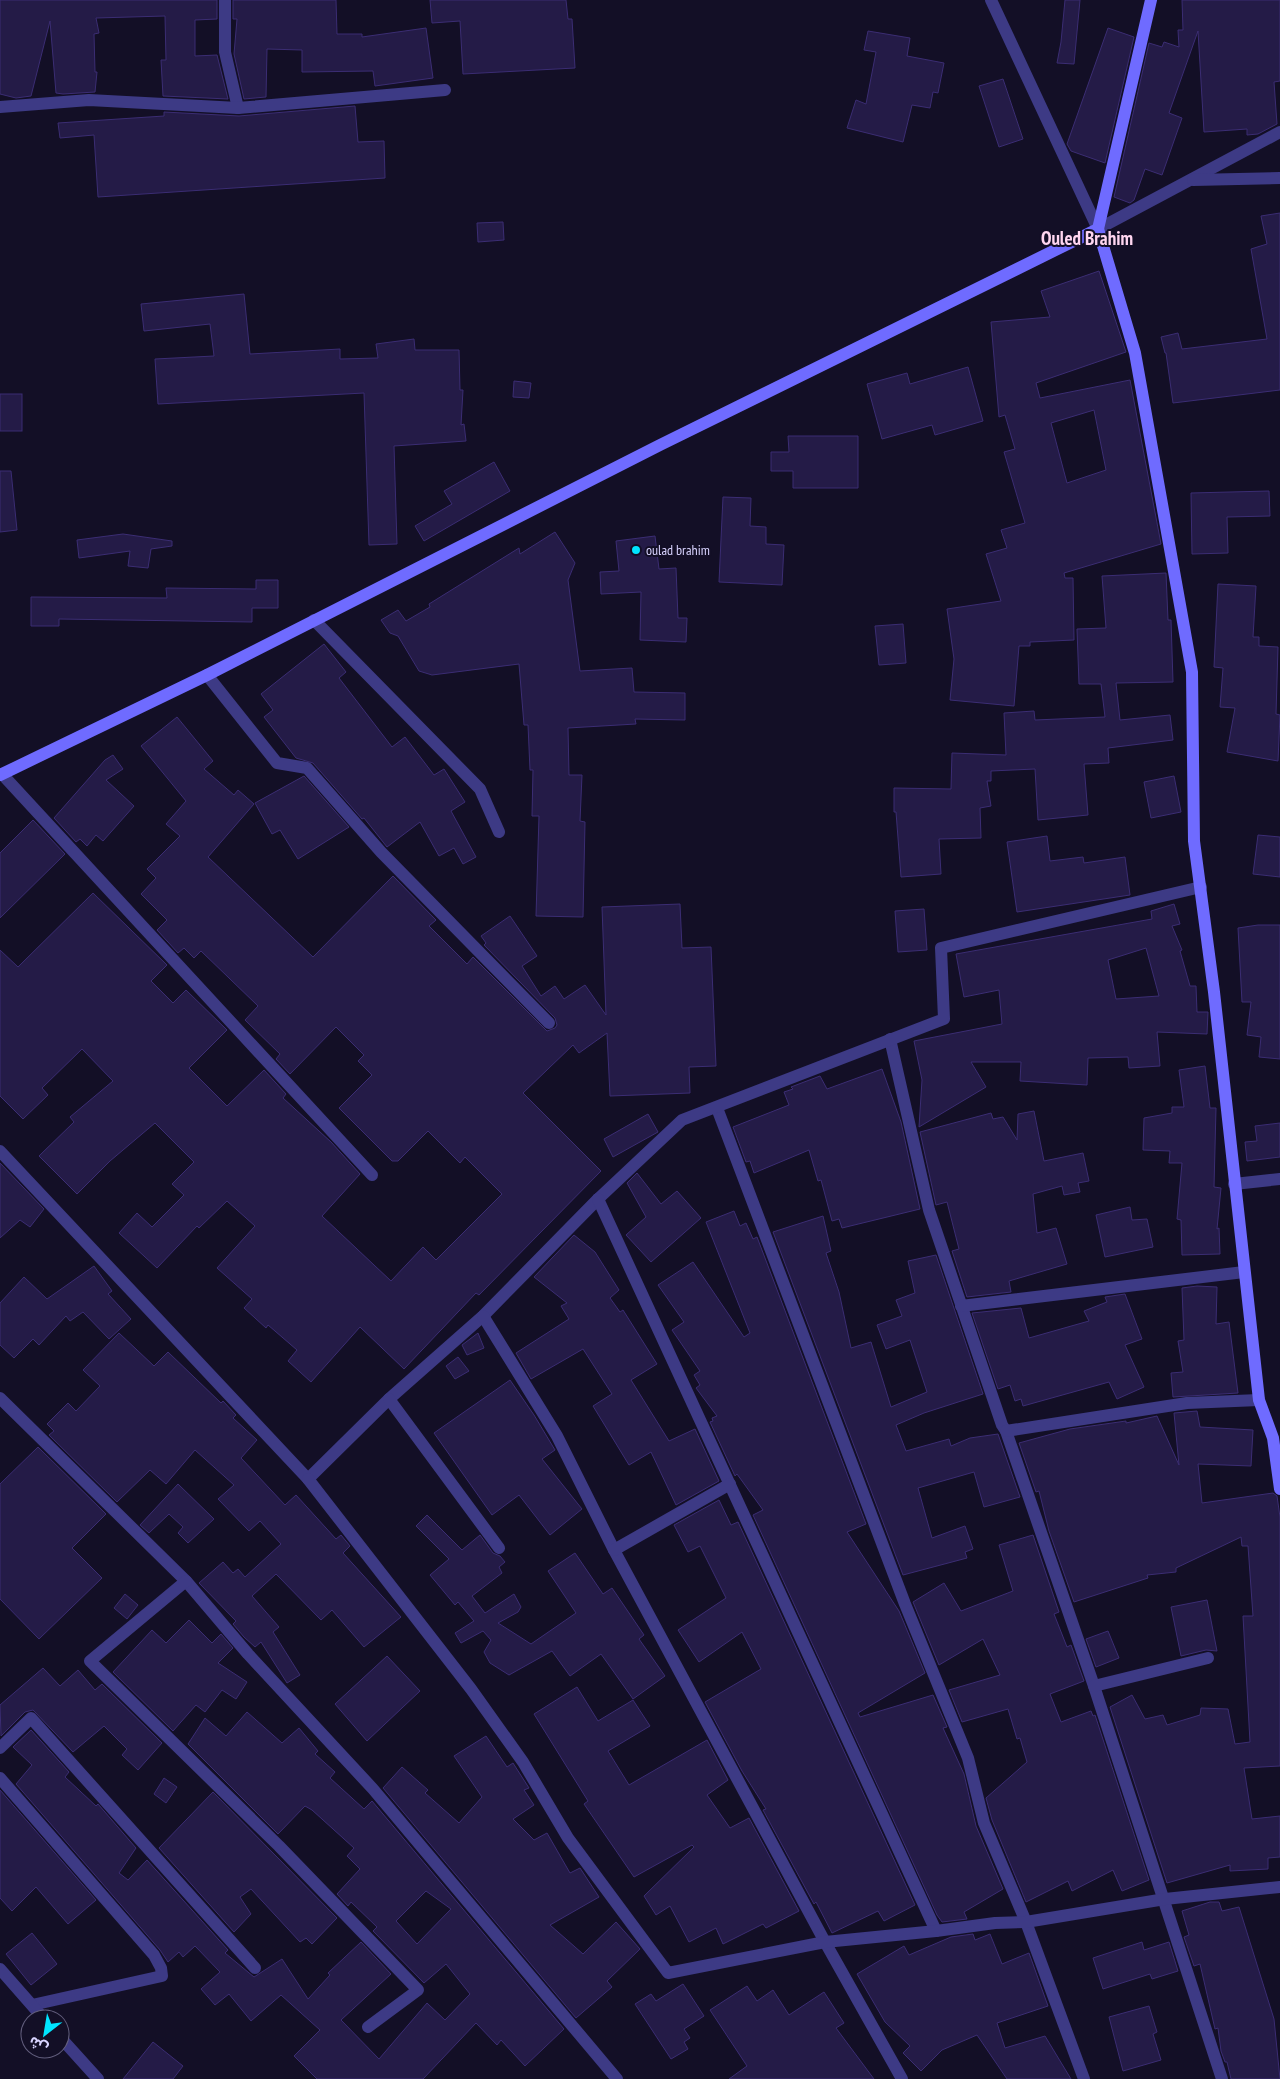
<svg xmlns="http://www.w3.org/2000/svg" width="1280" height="2079" viewBox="0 0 1280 2079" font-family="'PT Sans Narrow','Noto Sans Arabic',sans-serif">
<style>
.building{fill:#241b47;stroke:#3b2d73;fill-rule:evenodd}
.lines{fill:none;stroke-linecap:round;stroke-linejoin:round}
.minor{stroke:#3d3a85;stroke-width:12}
.secondary{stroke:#6f6bff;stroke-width:12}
.poi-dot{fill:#00e5ff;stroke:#130f26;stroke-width:2}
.labels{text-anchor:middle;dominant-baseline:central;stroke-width:4;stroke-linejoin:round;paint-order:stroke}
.poi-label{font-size:14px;fill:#d9d4ff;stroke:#130f26;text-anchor:start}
.district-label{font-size:19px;font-weight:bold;fill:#ffd6f0;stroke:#130f26}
</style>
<rect width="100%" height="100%" fill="#130f26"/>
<!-- building -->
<g class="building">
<path d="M0 0H217V19L195 20V56L217 55 228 99 163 96 161 60H166L165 16 96 18 99 33 94 34 95 72H97L95 92 63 94 56 93 50 21 31 96 16 98 0 94Z"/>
<path d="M233 0H336L337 34H362V37L426 28 433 78 375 86 373 71 302 72V50L267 49 266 97 244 99 234 54 237 19H233Z"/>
<path d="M430 0H566L568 19H572L575 68 463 74 460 21 432 23Z"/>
<path d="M1065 0H1080L1074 64 1057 63 1061 42Z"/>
<path d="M1182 0H1280V81L1274 82 1277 124 1258 134 1247 135V129L1204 132 1198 31 1169 113 1182 118 1162 175 1145 169 1134 200 1130 203 1114 197 1149 43 1162 47 1164 42 1179 47 1178 30H1183Z"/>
<path d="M1108 28 1134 37 1105 163 1071 151 1067 144Z"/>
<path d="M868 31 910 38 907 56 944 63 938 93 933 92 930 108 912 105 903 142 847 128 856 100 866 104 876 52 864 50Z"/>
<path d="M1003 79 1023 139 999 147 979 86Z"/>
<path d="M355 106 358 142 384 141 385 178 98 197 94 135 60 138 58 123 164 116V112L239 116Z"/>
<path d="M1280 213V390L1173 403 1166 353H1165L1161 337 1178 333 1182 349 1267 339 1251 249 1267 244 1261 216Z"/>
<path d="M503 222 504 240 478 242 477 223Z"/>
<path d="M1099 271 1126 352 1036 383 1040 398 1130 380 1161 544 1064 573 1065 578H1073L1074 640 1030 642V646H1019L1014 706 950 700 954 659 947 609 1001 601 986 554 1007 548 1001 530 1025 523 1004 452 1015 449 1005 415 999 417 991 322 1050 317 1041 291ZM1094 410 1106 470 1067 483 1051 423Z"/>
<path d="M244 294 250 354 340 349V359L378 358 376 344 414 339 415 350H459L460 390H463L461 425 464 424 466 441 394 446 397 544 369 545 364 393 158 404 155 359 214 356 210 324 144 331 141 304Z"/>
<path d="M968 367 983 421 935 435 932 425 882 439 867 384 907 373 910 384Z"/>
<path d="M514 381 531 383 529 398 513 397Z"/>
<rect x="0" y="394" width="22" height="37"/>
<path d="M788 436H858V488H793V471H771V452H789Z"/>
<path d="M494 462 510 491 424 541 415 526 452 504 444 491Z"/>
<path d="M0 471H11L17 530 0 532Z"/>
<path d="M1269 491 1270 516 1227 517 1228 553 1192 554 1191 493Z"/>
<path d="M723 497 751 498 750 526 766 527V544L784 545 782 585 719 582Z"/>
<path d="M555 532 575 563 568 580 580 671 632 668 634 692 685 693V720L635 719 636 724 568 728 569 775H582L580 821 585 822 583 917 536 916 539 816H532L533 770H530L528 725H524L519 664 432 675 419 671 398 636 390 633 381 620 398 610 406 621 430 607 429 604 519 548 520 554Z"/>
<path d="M123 534 172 541V546L151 549 148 568 128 566 130 551 79 558 77 540Z"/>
<path d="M655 536 659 569 676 568 678 618H687L686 642 640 640 641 592 601 594 600 572 619 571 616 541Z"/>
<path d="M1166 573 1168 620H1171L1173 682 1116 683 1120 720 1170 715 1173 740 1108 748 1109 763 1084 764 1088 815 1038 820 1035 769 991 771V781H987L991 806 980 808 981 838 939 839 941 874 901 877 896 812H894V788L951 789 952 753 1006 755 1004 713 1034 711 1035 720 1105 717 1101 684H1079L1077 629 1106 628 1102 576Z"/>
<path d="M256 580H278V608H252V622L59 619V626H31V597L167 598 166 588 256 589Z"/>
<path d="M1218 584 1256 586 1253 637H1259V646L1278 647 1276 714 1280 715 1278 761 1227 752 1235 708 1220 707 1223 668 1214 667Z"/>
<path d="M903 624 906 663 879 665 875 626Z"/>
<path d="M324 644 346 672 339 678 392 747 405 737 434 775 444 769 465 802 451 811 476 857 463 864 454 848 439 856 420 822 387 847 364 818 362 819 313 763 296 758 264 717 273 710 261 694Z"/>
<path d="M177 717 213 761 204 769 234 795 238 790 254 804 208 857 313 957 393 876 436 920 429 926 467 964 473 957 547 1031 555 1028 557 1025 555 1018 484 945 486 943 481 936 510 916 537 956 522 966 541 996 555 986 564 999 585 985 606 1015 602 907 680 904 682 948 711 947 716 1066 689 1067 690 1093 610 1096 607 1033 579 1053 573 1045 523 1093 601 1171 479 1295 476 1293 404 1369 360 1327 311 1382 288 1361 297 1350 268 1325 266 1328 244 1308 252 1299 217 1268 255 1226 227 1201 199 1228 197 1226 157 1268 119 1233 137 1213 152 1227 184 1195 172 1184 194 1162 155 1123 110 1161 77 1194 39 1156 74 1122 70 1117 113 1081 82 1049 42 1088 48 1095 23 1119 0 1096V950L18 967 93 893 167 965 151 981 173 1003 186 990 227 1030 189 1068 227 1106 264 1070 286 1094 283 1098 331 1142 360 1174 322 1216 391 1281 423 1247 436 1260 502 1194 465 1157 460 1163 428 1131 398 1161H392L339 1108 372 1075 358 1061 364 1055 336 1027 290 1074 276 1059 280 1054 245 1020 258 1006 201 951 194 958 184 948 178 953 157 930 167 920 141 894 156 878 147 869 180 836 166 824 186 801 141 746Z"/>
<path d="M113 755 123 769 106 780 134 806 103 841 96 835 87 846 80 839 76 842 54 818 105 760Z"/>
<path d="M304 776 349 827 298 859 280 830 272 834 255 803Z"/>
<path d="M1174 776 1181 812 1151 818 1144 782Z"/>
<path d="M33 820 65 854 0 918V853Z"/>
<path d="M1258 835 1280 837V877L1253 874Z"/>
<path d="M1047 836 1050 861 1083 857 1084 863 1125 857 1130 895 1017 912 1007 842Z"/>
<path d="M1174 904 1180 924 1172 926 1182 950 1180 951 1190 986H1196L1197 1012H1208L1207 1034 1157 1032 1160 1066 1129 1068 1128 1057 1088 1058 1087 1085 1020 1081 1021 1062H971L986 1087 919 1127 922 1080 914 1041 1002 1024 999 990 964 997 956 954 1152 919 1151 911ZM1146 948 1159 996 1116 999 1108 960Z"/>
<path d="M924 909 927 950 898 952 895 911Z"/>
<path d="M1258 925H1280V1059L1259 1057 1261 1037 1247 1035 1251 1002H1242L1238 928Z"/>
<path d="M1205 1066 1210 1108H1216L1214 1187 1221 1188 1217 1229 1219 1228 1220 1254 1182 1255 1181 1220 1177 1219 1182 1163H1169L1170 1151 1143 1150 1144 1118 1172 1113V1107H1184L1179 1070Z"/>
<path d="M882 1069 901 1122 920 1209 842 1228 839 1219 832 1221 821 1180 818 1181 809 1150 754 1173 750 1161 746 1162 733 1127 789 1105 784 1092 793 1089 791 1087 820 1076 827 1089Z"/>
<path d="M1034 1111 1044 1161 1083 1153 1089 1181 1078 1183 1080 1192 1064 1195 1062 1186 1033 1194 1037 1233 1056 1228 1067 1264 1009 1281 1011 1292 967 1297 952 1251 959 1249 947 1202 936 1205 920 1132 991 1113 993 1119 1003 1117 1017 1140 1018 1114Z"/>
<path d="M648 1114 658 1132 613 1157 604 1139Z"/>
<path d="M1280 1123V1157L1247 1161 1245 1142 1257 1141 1255 1126Z"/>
<path d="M0 1163 44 1209 30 1227 20 1220 0 1238Z"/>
<path d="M637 1173 661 1204 677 1191 701 1218 651 1262 626 1235 646 1217 627 1183Z"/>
<path d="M1130 1207 1132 1220 1147 1219 1153 1247 1105 1257 1096 1215Z"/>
<path d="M734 1211 740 1226 746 1223 753 1239 757 1237 866 1524 847 1532 899 1611 925 1673 858 1713 860 1717 933 1695 947 1727 943 1728 964 1774 976 1826 1003 1889 964 1912 967 1919 942 1922 937 1915 753 1515 763 1510 737 1474 735 1476 710 1422 713 1421 712 1418 717 1416 696 1388 700 1385 694 1375 700 1371 672 1330 684 1322 658 1285 693 1262 744 1337 750 1333 706 1222Z"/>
<path d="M823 1216 831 1251 826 1253 839 1292 851 1348 871 1342 891 1407 927 1392 910 1340 886 1349 877 1325 902 1316 896 1300 915 1293 908 1261 936 1255 983 1394 924 1413 896 1425 906 1451 949 1439 951 1446 970 1438 998 1434 1020 1497 984 1507 974 1472 918 1488 932 1538 965 1526 973 1549 965 1552 967 1558 903 1575 773 1232Z"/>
<path d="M574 1235 595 1252 619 1290 610 1298 620 1312 623 1310 657 1364 631 1380 669 1441 695 1429 719 1481 676 1505 651 1452 629 1465 593 1406 612 1394 583 1349 531 1379 516 1353 569 1319 561 1306 567 1303 534 1277Z"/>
<path d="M94 1266 112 1291 108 1294 131 1319 109 1339 83 1312 70 1321 66 1316 39 1345 33 1339 14 1358 0 1345V1303L24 1277 47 1299Z"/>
<path d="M1197 1286 1217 1287 1216 1324 1229 1322 1238 1393 1173 1397 1171 1373 1183 1372 1178 1341 1184 1340 1182 1288Z"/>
<path d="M1125 1294 1142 1339 1125 1345 1144 1387 1117 1399 1109 1382 1023 1406 1021 1399 1015 1401 1010 1385 998 1389 972 1313 1021 1308 1029 1338 1089 1321 1084 1311 1107 1302 1105 1297Z"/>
<path d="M119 1333 154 1366 168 1352 221 1403 223 1401 236 1415 233 1418 257 1440 241 1458 285 1505 296 1495 336 1539 341 1535 350 1546 343 1553 401 1617 364 1647 332 1610 321 1620 276 1574 252 1596 279 1627 273 1632 300 1675 287 1683 261 1642 255 1647 244 1637 233 1624 236 1621 199 1583 223 1562 233 1573 238 1569 245 1577 281 1544 260 1521 249 1531 218 1499 234 1485 195 1450 166 1484 150 1470 117 1502 49 1435 54 1431 47 1424 68 1403 76 1411 100 1386 83 1370Z"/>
<path d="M478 1333 484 1348 467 1355 462 1345Z"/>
<path d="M458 1357 469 1371 455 1379 446 1366Z"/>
<path d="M510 1380 534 1415 555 1450 542 1459 582 1509 550 1535 519 1495 492 1515 434 1433Z"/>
<path d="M1197 1411 1200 1427 1253 1430 1251 1466 1198 1464 1202 1503 1273 1493 1277 1496 1280 1517V1766L1244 1768 1252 1819 1280 1816V1857L1268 1858V1869L1230 1871V1865L1167 1883 1110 1707 1132 1695 1145 1719 1163 1715 1167 1725 1200 1715 1201 1708 1228 1709 1235 1744 1250 1742 1243 1616H1253L1248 1546H1242L1241 1537 1176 1568V1572L1147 1575 1148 1578 1074 1602 1049 1531 1039 1491 1036 1492 1019 1443 1070 1429 1126 1421V1423L1157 1416 1179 1465 1174 1413Z"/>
<path d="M38 1447 106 1514 72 1548 102 1578 39 1639 0 1599V1484Z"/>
<path d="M178 1484 214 1519 188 1543 178 1533 183 1527 169 1514 149 1533 140 1525Z"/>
<path d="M719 1500 731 1525 738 1522 915 1905 884 1921 878 1911 832 1933 816 1902 814 1904 763 1810 766 1809 742 1771 705 1702 761 1669 742 1632 699 1662 678 1630 726 1598 700 1546 688 1552 674 1525Z"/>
<path d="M427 1515 462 1550 480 1535 493 1553 500 1556 505 1562 499 1567 502 1573 472 1596 485 1613 514 1594 521 1607 518 1612 498 1623 531 1644 576 1613 548 1571 575 1553 603 1594 612 1588 644 1635 639 1639 665 1676 633 1699 601 1654 570 1676 552 1651 509 1675 490 1663 484 1652 491 1640 483 1631 461 1643 455 1633 474 1621 458 1602 455 1605 430 1575 449 1559 416 1526Z"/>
<path d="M1033 1535 1059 1612 1054 1614 1067 1647 1071 1645 1084 1681 1050 1694 1061 1722 1091 1711 1093 1716 1095 1715 1149 1880 1122 1891 1113 1870 1072 1891 1068 1881 1026 1902 992 1820 986 1798 1027 1762 1020 1738 1017 1739 1008 1709 962 1722 949 1690 1000 1675 983 1639 939 1665 913 1602 944 1583 961 1611 1013 1591 999 1545Z"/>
<path d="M125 1594 138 1605 127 1619 114 1608Z"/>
<path d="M1207 1600 1217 1651 1206 1650 1181 1656 1171 1607Z"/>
<path d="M189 1620 212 1643 221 1634 233 1648 218 1663 247 1682 236 1699 222 1690 205 1712 196 1705 173 1731 113 1672 152 1630 166 1643Z"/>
<path d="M1108 1631 1119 1658 1096 1667 1086 1639Z"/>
<path d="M387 1656 420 1691 367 1741 335 1704Z"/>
<path d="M43 1668 60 1686 78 1670 95 1690 102 1684 162 1743 138 1770 122 1755 127 1749 104 1726 73 1752 33 1710 25 1712 1 1736 0 1705Z"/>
<path d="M577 1687 598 1721 633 1700 650 1726 608 1751 629 1785 707 1740 728 1780 707 1795 730 1828 749 1818 799 1911 766 1928 763 1924 723 1944 716 1928 689 1942 670 1906 656 1915 644 1896 694 1847 692 1845 634 1877 584 1804 588 1801 534 1714Z"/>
<path d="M247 1712 282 1743 299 1728 318 1751 315 1754 335 1772 330 1778 364 1809 372 1801 564 2029 525 2066 501 2040 497 2045 476 2023 423 2079H317L294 2056 320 2030 281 1995 251 2021 229 1994 215 2005 201 1989 220 1972 195 1946 183 1957 179 1952 168 1962 160 1950 16 1784 32 1765 13 1747 31 1730 69 1772 65 1777 96 1806 98 1804 136 1848 119 1873 128 1880 147 1860 228 1950 225 1953 254 1977 282 1959 308 1999 330 1975 328 1973 361 1942 391 1974 341 2020 379 2059 427 2003 445 2020 470 1994 446 1964 424 1983 373 1931 377 1927 351 1902 348 1906 337 1894 360 1869 347 1856 354 1848 312 1810 305 1806 278 1834 188 1744 205 1718 226 1736ZM426 1891 451 1909 417 1944 396 1921Z"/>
<path d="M486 1736 507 1767 513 1763 529 1788 524 1790 534 1805 513 1819 534 1840 547 1833 570 1873 580 1868 599 1897 550 1925 583 1954 616 1922 640 1949 607 1981 612 1987 576 2018 383 1788 402 1767 428 1790 425 1793 459 1823 482 1797 454 1756Z"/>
<path d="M164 1778 177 1787 166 1803 154 1794Z"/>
<path d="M0 1790 96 1900 68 1924 36 1887 12 1911 0 1898Z"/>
<path d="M213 1792 337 1918 312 1944 306 1938 300 1942 251 1889 240 1897 251 1914 234 1932 159 1848Z"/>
<path d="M1210 1902H1219L1222 1911 1239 1907 1274 2019 1280 2079H1231L1227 2062H1225L1221 2051 1218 2028 1215 2029 1200 1964 1194 1966 1184 1937 1189 1935 1182 1911Z"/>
<path d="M32 1933 57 1964 31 1985 6 1954Z"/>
<path d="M973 1934 975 1940 990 1934 1002 1964 1029 1953 1048 2006 997 2023 1005 2048 1045 2036 1071 2079H1007L977 2035 942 2050 921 2071 903 2053 910 2046 885 2022 857 1974 904 1946 909 1955 951 1937Z"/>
<path d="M1142 1942 1144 1950 1169 1942 1178 1971 1152 1979 1150 1974 1103 1989 1093 1958Z"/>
<path d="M683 1984 704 2016 684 2029 690 2038 684 2042 688 2049 671 2059 635 2004 651 1994 656 2001Z"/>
<path d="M747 1986 757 2001 773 1990 789 2015 824 1992 844 2023 836 2028 874 2079H729L747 2066 710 2010Z"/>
<path d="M1149 2006 1157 2032 1153 2034 1161 2060 1123 2071 1109 2017Z"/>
<path d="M153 2042 183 2066 173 2079H123Z"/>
</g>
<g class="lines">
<!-- minor -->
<g class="minor">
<path d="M225 0V52L238 108"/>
<path d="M991 0 1098 229 1280 132"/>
<path d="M0 107 89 100 238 108 445 90"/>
<path d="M1193 180 1280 178"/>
<path d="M314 620 480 789 499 832"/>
<path d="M207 675 277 763 307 768 381 852 549 1023"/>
<path d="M2 774 372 1175"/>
<path d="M890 1039 929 1210 1002 1425 1006 1431 1094 1686 1222 2079"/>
<path d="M717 1108 905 1604 968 1758 984 1823 1026 1922 1084 2079"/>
<path d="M0 1151 308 1479 389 1399 483 1316 598 1199 682 1120 944 1019 941 948 1201 887"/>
<path d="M1234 1184 1280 1179"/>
<path d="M598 1199 936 1931"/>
<path d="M961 1306 1244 1272"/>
<path d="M483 1316 557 1436 614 1550 825 1942 902 2079"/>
<path d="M0 1398 186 1581 248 1654 373 1789 617 2079"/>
<path d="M389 1399 499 1548"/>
<path d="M1006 1431 1187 1403 1259 1400"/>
<path d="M308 1479 471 1689 523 1762 568 1838 668 1973 825 1942 936 1931 995 1923 1026 1922 1165 1899 1280 1887"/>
<path d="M614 1550 730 1484"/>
<path d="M186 1581 90 1661 279 1846 418 1990 368 2027"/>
<path d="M1094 1686 1208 1658"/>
<path d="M0 1748 31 1718 255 1968"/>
<path d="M0 1778 154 1955 161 1968 162 1976 32 2005"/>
<path d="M0 1969 44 2019"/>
<path d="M60 2037 98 2079"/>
</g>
<!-- secondary -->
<g class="secondary">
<path d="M1098 229 1135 353 1192 672 1194 841 1214 992 1259 1400 1273 1438 1280 1489"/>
<path d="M0 775 207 675 660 445 1098 229 1151 0"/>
</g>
</g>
<!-- markers -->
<circle class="poi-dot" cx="636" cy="550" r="5"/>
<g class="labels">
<!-- poi labels -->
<g class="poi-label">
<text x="646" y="550">oulad brahim</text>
</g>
<!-- district labels -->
<g class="district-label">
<text x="1087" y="238">Ouled Brahim</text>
</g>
</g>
<!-- north arrow -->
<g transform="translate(45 2034) rotate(211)"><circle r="24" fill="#130f26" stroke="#625e7d"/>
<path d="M0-4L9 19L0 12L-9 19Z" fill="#00e5ff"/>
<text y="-8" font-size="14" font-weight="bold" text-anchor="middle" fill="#d9d4ff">ش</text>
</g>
</svg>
